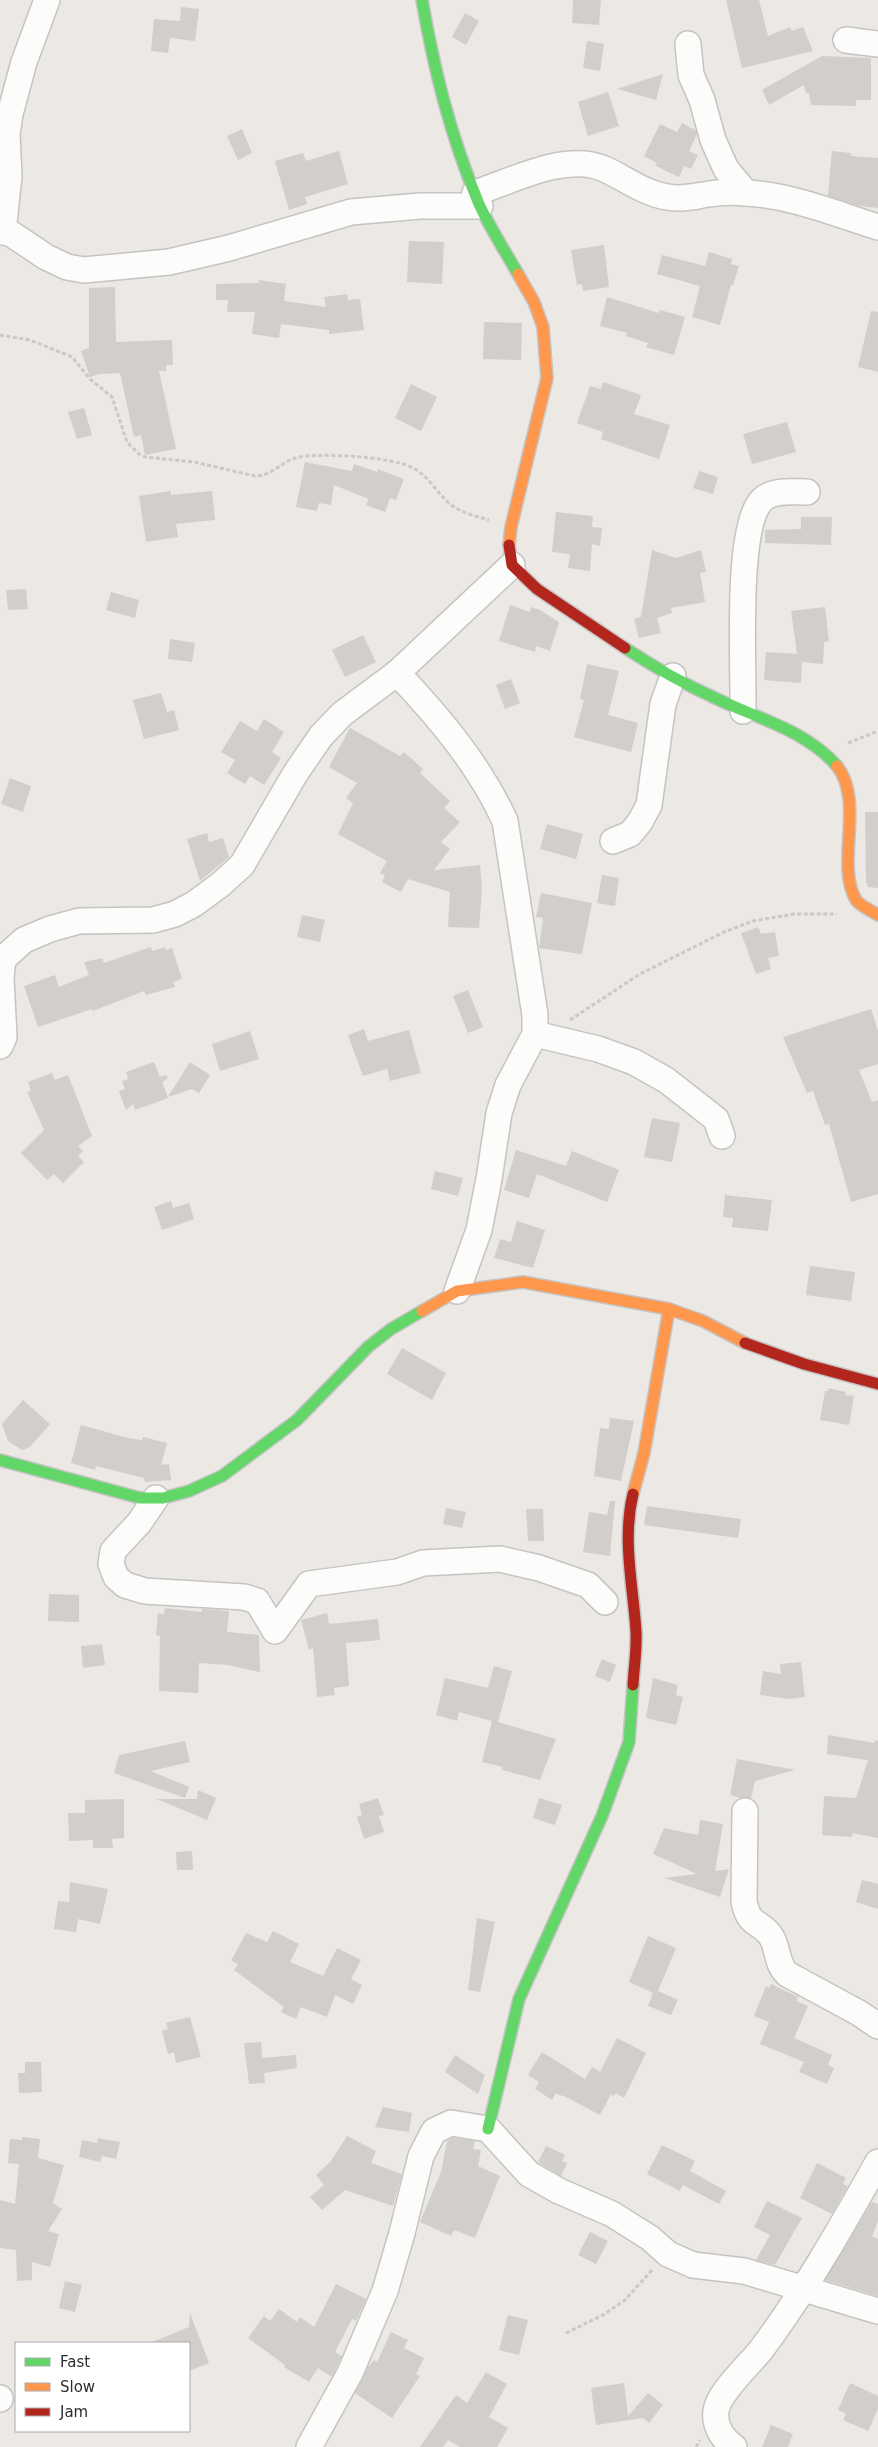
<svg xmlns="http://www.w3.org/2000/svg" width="878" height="2447" viewBox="0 0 878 2447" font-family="'DejaVu Sans',sans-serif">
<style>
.building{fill:#d1cecb}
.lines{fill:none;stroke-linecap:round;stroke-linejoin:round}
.street-casing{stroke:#c5c4c5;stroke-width:28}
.fast-casing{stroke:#c5c4c5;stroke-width:14}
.slow-casing{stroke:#c5c4c5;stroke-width:14}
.jam-casing{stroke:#c5c4c5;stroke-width:14}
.path{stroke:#c9c9c8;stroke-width:3;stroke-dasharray:4 2.5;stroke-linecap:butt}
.street{stroke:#fcfcfb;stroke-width:25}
.fast{stroke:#63d668;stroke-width:11}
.slow{stroke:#ff974d;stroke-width:11}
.jam{stroke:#b3261e;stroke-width:11}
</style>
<rect width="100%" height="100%" fill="#ece8e4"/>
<!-- building -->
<g class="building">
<path d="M573 0H601L599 25 572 23Z"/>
<path d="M726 0H759L768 36 790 27 792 31 803 27 813 51 742 68Z"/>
<path d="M181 7 199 9 195 41 170 38 168 53 151 51 154 19 180 21Z"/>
<path d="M465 13 479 21 466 45 452 37Z"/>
<path d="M587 41 604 44 600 71 583 68Z"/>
<path d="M822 56 871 58V100H856V106L811 105 809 93H806L804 85 769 105 762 90Z"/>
<path d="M663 74 656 100 617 89Z"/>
<path d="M608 92 619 126 588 136 578 102Z"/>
<path d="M682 123 695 130 697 134 689 151 698 155 691 169 684 166 679 177 656 166 657 163 644 156 660 124 677 132Z"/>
<path d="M242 129 252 153 238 160 227 136Z"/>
<path d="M339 151 348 184 305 197 307 204 289 210 275 161 303 153 306 161Z"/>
<path d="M832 151 851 153V156L878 158V208L860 206 828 196Z"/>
<path d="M409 241 444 242 442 284 407 282Z"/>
<path d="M604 245 609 287 583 291 582 284 577 285 571 250Z"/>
<path d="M709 252 732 259 731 264 739 266 733 285H731L720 325 692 317 700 286 657 274 662 255 705 266Z"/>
<path d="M259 280 286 284 284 301 326 307 324 297 347 294 348 300 360 299 364 330 329 334V330L281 324 279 338 252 334 255 312H227L228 300H216V284L259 283Z"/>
<path d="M115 287 116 342 172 340 173 365H166V371H159L176 449 145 455 141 435 134 437 120 373 99 374 90 377 81 351 89 348V288Z"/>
<path d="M607 297 659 313 660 310 685 317 674 355 646 347 648 343 626 336 627 333 600 326Z"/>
<path d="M871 311 878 312V372L858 367Z"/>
<path d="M484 322 522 323 521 360 483 359Z"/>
<path d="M603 382 641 395 634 414 670 425 659 459 601 439 603 432 577 423 590 386 601 389Z"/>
<path d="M411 384 437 397 421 431 395 418Z"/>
<path d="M84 408 92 435 77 439 68 412Z"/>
<path d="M787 422 796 452 752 464 743 434Z"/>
<path d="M305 462 352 471 354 464 377 472 378 469 404 479 396 500 390 498 385 512 366 505 369 499 334 485 331 505 319 503 317 511 296 507Z"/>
<path d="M699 471 718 477 713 494 693 488Z"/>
<path d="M171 491V495L212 491 215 520 176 524 178 537 146 542 139 496Z"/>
<path d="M556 512 593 516 592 527 602 528 600 546 592 544 590 571 568 568 570 554 552 552Z"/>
<path d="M801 517H832L831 545 765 543V530L801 529Z"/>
<path d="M652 550 676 558 701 550 706 572 700 573 705 602 671 608 672 613 657 618 661 633 639 638 634 619 641 617Z"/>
<path d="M26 589 28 609 8 610 6 590Z"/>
<path d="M111 592 139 600 135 618 106 610Z"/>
<path d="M510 605 530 612 531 607 540 610 559 622 550 651 536 646 535 652 499 641Z"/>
<path d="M825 607 829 641 824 642 823 664 802 662 801 683 764 680 766 652 797 654 791 611Z"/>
<path d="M363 635 376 662 345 677 332 650Z"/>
<path d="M170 639 195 643 192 662 168 659Z"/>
<path d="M587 664 619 671 608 715 638 723 631 752 574 737 584 700 580 699Z"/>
<path d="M511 679 520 703 505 709 496 685Z"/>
<path d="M161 693 167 712 174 710 179 730 144 739 133 700Z"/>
<path d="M264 719 284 732 272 752 281 758 264 785 250 776 245 784 227 773 235 760 221 752 240 721 257 731Z"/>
<path d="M350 728 400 756 404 752 423 769 420 773 450 801 444 808 460 822 441 842 450 849 434 870 480 865 482 888 479 928 448 927 450 892 408 879 401 892 382 882 385 876 380 873 387 861 338 834 353 803 346 798 357 783 329 767Z"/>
<path d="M10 778 31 786 23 812 1 804Z"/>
<path d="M865 812H878V888L868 887 866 882Z"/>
<path d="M547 824 583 834 576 859 540 849Z"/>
<path d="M207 833 209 842 223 838 229 857 200 881 187 839Z"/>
<path d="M602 875 619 878 615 906 597 903Z"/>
<path d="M541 893 592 903 582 954 539 948 543 918 536 917Z"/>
<path d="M302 915 325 920 320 942 297 937Z"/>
<path d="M758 927 761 934 775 932 779 956 768 958 771 969 756 974 741 933Z"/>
<path d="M151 947 152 951 165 947 166 950 172 948 182 979 173 982 175 987 146 995 144 991 93 1011 92 1009 38 1027 24 986 55 975 59 987 89 975 84 962 102 958 104 963Z"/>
<path d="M468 990 483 1027 468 1033 453 996Z"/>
<path d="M871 1009 878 1031V1064L859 1070 872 1102 878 1100V1194L851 1202 829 1124 825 1125 813 1091 807 1093 783 1037Z"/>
<path d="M364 1029 368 1041 409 1030 421 1073 390 1081 387 1069 363 1076 348 1035Z"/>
<path d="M250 1031 259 1059 220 1071 212 1044Z"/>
<path d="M154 1062 160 1077 166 1075 168 1078 162 1082 168 1098 135 1110 133 1104 126 1110 119 1091 125 1089 122 1081 128 1079 126 1072Z"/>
<path d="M190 1062 210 1075 199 1093 192 1089 168 1097Z"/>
<path d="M52 1073 55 1080 68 1075 92 1136 78 1146 83 1151 78 1156 84 1162 63 1183 54 1174 47 1180 21 1153 44 1130 27 1092 31 1091 28 1082Z"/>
<path d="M652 1118 680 1123 672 1162 644 1157Z"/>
<path d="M516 1150 566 1166 572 1151 619 1170 607 1202 537 1174 529 1198 504 1190Z"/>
<path d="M435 1171 463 1178 458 1196 431 1189Z"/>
<path d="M725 1195 772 1200 768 1231 732 1227 733 1218 723 1217Z"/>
<path d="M171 1201 173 1208 189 1203 194 1219 162 1230 154 1207Z"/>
<path d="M517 1221 545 1230 533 1268 494 1258 500 1239 511 1242Z"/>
<path d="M810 1266 855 1272 851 1301 806 1295Z"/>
<path d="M402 1348 446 1373 432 1400 387 1374Z"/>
<path d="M829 1388 846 1392 845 1395 854 1396 849 1425 820 1420 825 1391H828Z"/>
<path d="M23 1400 50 1424 30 1447 22 1450 8 1441 2 1424Z"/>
<path d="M610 1418 634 1421 621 1481 594 1476 600 1428 609 1429Z"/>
<path d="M81 1425 128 1438 142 1440 143 1437 167 1443 161 1465 169 1464 171 1480 145 1482 144 1478 96 1466 95 1470 71 1463Z"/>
<path d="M610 1501H615L610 1556 583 1552 589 1512 607 1515Z"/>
<path d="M647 1506 741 1519 738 1538 644 1525Z"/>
<path d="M446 1508 466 1512 462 1528 443 1524Z"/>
<path d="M526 1509H543L544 1541H528Z"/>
<path d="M49 1594 79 1595V1622L48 1621Z"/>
<path d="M165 1608 202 1612V1609L229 1611 227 1632 259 1635 260 1672 228 1665 199 1663 198 1693 159 1691 160 1636 156 1635 158 1613 164 1614Z"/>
<path d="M327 1613 329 1624 378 1619 380 1640 346 1643 349 1686 334 1688 335 1695 317 1697 313 1648 309 1650 301 1620Z"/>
<path d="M102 1644 105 1665 83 1668 81 1646Z"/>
<path d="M602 1659 616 1665 610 1682 595 1676Z"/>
<path d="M801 1662 805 1697 789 1699 760 1695 763 1671 781 1674 780 1664Z"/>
<path d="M494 1666 512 1671 498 1722 556 1739 540 1780 502 1770 503 1767 482 1762 492 1721 459 1712 457 1721 436 1715 445 1678 488 1688Z"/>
<path d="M653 1678 678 1685 676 1695 683 1697 676 1725 646 1718Z"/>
<path d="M828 1735 874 1743 875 1740 878 1741V1838L852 1833V1837L822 1835 824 1796 856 1798 868 1760 827 1754Z"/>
<path d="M185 1741 190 1762 151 1771 189 1787 185 1798 114 1773 119 1755Z"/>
<path d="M737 1759 795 1770 755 1781 751 1798H741L730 1795Z"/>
<path d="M198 1790 216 1798 207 1820 157 1799H197Z"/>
<path d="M378 1798 384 1815 379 1816 384 1832 364 1839 357 1817 362 1815 359 1804Z"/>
<path d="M539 1798 562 1805 555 1825 533 1818Z"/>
<path d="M124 1799V1838L112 1839 113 1848H93V1840L69 1841 68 1813H85V1800Z"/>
<path d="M700 1820 723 1824 715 1871 729 1869 720 1897 664 1878 697 1874 653 1854 664 1828 698 1835Z"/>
<path d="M192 1851 193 1870H177L176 1852Z"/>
<path d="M862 1880 878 1884V1909L856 1902Z"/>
<path d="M70 1882 108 1889 100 1924 78 1919 76 1932 54 1929 58 1901 69 1902Z"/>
<path d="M477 1918 495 1922 480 1992 468 1990Z"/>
<path d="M273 1931 299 1944 290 1962 323 1976 337 1948 361 1960 351 1979 362 1985 353 2004 335 1995 327 2017 301 2007 296 2019 281 2012 284 2007 234 1970 238 1964 231 1961 246 1933 267 1942Z"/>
<path d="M648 1936 676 1948 658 1991 678 2000 671 2015 648 2006 653 1993 629 1982Z"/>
<path d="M771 1984 798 1997 796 2001 808 2006 794 2038 832 2055 828 2065 834 2068 827 2084 799 2072 804 2062 760 2044 769 2022 754 2016 766 1986 769 1988Z"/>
<path d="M190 2017 201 2057 176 2063 174 2052 168 2054 162 2031 168 2029 166 2023Z"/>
<path d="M617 2038 646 2053 624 2098 616 2093 614 2096 611 2094 600 2115 562 2095 561 2096 556 2093 552 2100 535 2089 539 2082 528 2075 542 2052 585 2079 592 2067 600 2072Z"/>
<path d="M261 2042 262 2058 296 2055 297 2068 264 2073 265 2083 249 2084 244 2043Z"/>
<path d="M455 2055 485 2075 478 2094 445 2072Z"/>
<path d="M25 2062H41L42 2092 19 2093 18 2073H25Z"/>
<path d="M383 2107 412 2113 409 2132 375 2127Z"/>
<path d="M347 2136 376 2151 371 2163 402 2174 393 2206 345 2190 322 2210 310 2197 324 2185 316 2175 331 2161Z"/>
<path d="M22 2137 40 2139 38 2158 64 2165 53 2203 62 2209 48 2231 59 2234 50 2267 32 2262V2280L17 2281 16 2250 0 2248V2200L15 2204 19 2164 8 2163 10 2139 22 2140Z"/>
<path d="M98 2138 120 2142 116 2159 102 2156 100 2162 79 2157 82 2140 97 2143Z"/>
<path d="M453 2138 475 2141 473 2149 481 2150 478 2166 500 2176 475 2238 454 2230 451 2236 420 2222 441 2172 447 2141Z"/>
<path d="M662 2145 695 2161 690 2171 726 2191 719 2204 683 2185 680 2191 647 2174Z"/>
<path d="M546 2146 565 2155 562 2161 567 2163 561 2176 538 2162Z"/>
<path d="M817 2163 846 2178 843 2184 848 2186 832 2214 800 2198Z"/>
<path d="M767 2201 802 2218 775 2265 756 2260 770 2235 754 2227Z"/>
<path d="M872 2202 878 2204V2221L872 2236 878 2239V2296L825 2280Z"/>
<path d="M590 2232 608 2241 596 2264 578 2255Z"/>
<path d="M65 2281 82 2285 75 2312 59 2308Z"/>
<path d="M336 2284 366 2299 356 2321 352 2319 335 2352 342 2356 332 2377 318 2368 309 2382 284 2367 285 2365 248 2338 264 2316 270 2321 279 2309 297 2322 300 2317 314 2327Z"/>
<path d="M190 2313 209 2363 189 2371V2343H150L189 2327Z"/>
<path d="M508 2315 528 2320 519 2355 499 2350Z"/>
<path d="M391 2332 408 2340 404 2348 424 2358 416 2374 420 2376 392 2418 355 2393 368 2367 374 2360 377 2362Z"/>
<path d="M486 2372 507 2384 489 2417 508 2428 497 2447H460L448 2440 443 2447H420L456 2395 467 2403Z"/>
<path d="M624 2383 628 2416 648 2393 663 2405 649 2423 643 2418 596 2425 591 2388Z"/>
<path d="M850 2383 878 2396V2409L868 2431 843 2420 846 2414 838 2410Z"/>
<path d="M771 2425 793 2434 788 2447H762Z"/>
</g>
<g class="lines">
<defs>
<g id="street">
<path d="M846 40 878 44"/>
<path d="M688 44 691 75 702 100 713 140 726 169 746 193"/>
<path d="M475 193C512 181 564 153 602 168 624 177 644 194 668 197 682 200 695 196 709 194 721 192 734 192 746 193 791 195 836 214 878 227"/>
<path d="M0 231 10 233 46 257 67 267 84 270 169 262 229 248 351 212 420 206H480"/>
<path d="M3 232 9 176 7 135 10 114 24 62 47 0"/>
<path d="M397 673C439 717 480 766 505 821L535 1015V1034L508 1085 499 1113 489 1179 479 1230 457 1291"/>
<path d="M743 711C744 668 735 527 762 500 773 489 794 492 807 492"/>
<path d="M613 841 630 834 640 822 649 805 663 704 673 676"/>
<path d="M535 1034 598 1049 634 1062 666 1080 716 1119 722 1136"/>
<path d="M0 1046 4 1037 1 978 3 959 24 940 50 929 79 921 153 920 175 914 194 904 220 885 242 865 295 774 321 736 342 714 397 673 512 565"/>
<path d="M156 1498 139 1523 113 1551 111 1564 116 1577 125 1585 145 1591 244 1597 257 1601 275 1631 309 1584 397 1572 423 1563 500 1559 539 1568 588 1585 605 1602"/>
<path d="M745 1811 744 1901C749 1929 762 1920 772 1938 779 1951 776 1963 787 1974L859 2013 878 2026"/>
<path d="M0 2399V2398"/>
<path d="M309 2447 350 2373 385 2291 402 2233 421 2156 434 2131 451 2123 488 2129 529 2174 559 2191 612 2214 650 2238 668 2254 693 2265 744 2271 878 2311"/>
<path d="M734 2447C723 2439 714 2426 716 2411 718 2393 749 2365 761 2350 805 2291 842 2226 878 2162"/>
</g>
<g id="fast">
<path d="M422 0C435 73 450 135 479 204 490 228 505 251 518 274"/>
<path d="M625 648C654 667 684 684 715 698 756 718 806 730 837 766"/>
<path d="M0 1460 140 1498H163L189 1491 222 1476 297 1420 368 1347 391 1329 422 1311"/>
<path d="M488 2129 519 1999 602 1816 629 1742 633 1685"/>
</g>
<g id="slow">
<path d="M509 545 511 527 547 378 543 327 534 302 518 274"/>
<path d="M837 766C865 802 835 864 856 900 860 906 872 911 878 915"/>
<path d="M422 1311 457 1291 523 1282 669 1309 703 1321 745 1343"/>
<path d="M633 1494 644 1453 669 1309"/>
</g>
<g id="jam">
<path d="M509 545 512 565 537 589 625 648"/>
<path d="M745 1343 804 1364 878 1384"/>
<path d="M633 1685C634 1667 637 1649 636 1631 633 1585 622 1540 633 1494"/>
</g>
</defs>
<!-- street casing -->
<use href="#street" class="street-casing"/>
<!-- fast casing -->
<use href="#fast" class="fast-casing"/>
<!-- slow casing -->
<use href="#slow" class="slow-casing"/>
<!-- jam casing -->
<use href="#jam" class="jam-casing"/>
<!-- path -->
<g class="path">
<path d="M0 335 30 340 72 357 90 379 112 397 127 442 139 454 145 457 194 462 255 476C270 476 279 465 292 459 313 451 388 457 409 466 428 474 435 491 450 504 461 513 476 516 489 520"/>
<path d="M848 743 878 731"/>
<path d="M570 1020 640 974 724 932 753 921 794 914H837"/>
<path d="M566 2333 603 2315 625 2300 652 2270"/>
<path d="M696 2447 700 2440"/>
</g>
<!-- street -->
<use href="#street" class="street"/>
<!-- fast -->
<use href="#fast" class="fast"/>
<!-- slow -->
<use href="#slow" class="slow"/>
<!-- jam -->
<use href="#jam" class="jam"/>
</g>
<!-- legend -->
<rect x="15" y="2342" width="175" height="90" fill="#ffffff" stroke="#ababab"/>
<rect x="25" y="2358" width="25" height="8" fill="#63d668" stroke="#ababab"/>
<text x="60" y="2367" font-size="15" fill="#2e2e2e">Fast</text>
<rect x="25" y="2383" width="25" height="8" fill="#ff974d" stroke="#ababab"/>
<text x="60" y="2392" font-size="15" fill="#2e2e2e">Slow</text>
<rect x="25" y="2408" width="25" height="8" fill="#b3261e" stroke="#ababab"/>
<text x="60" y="2417" font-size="15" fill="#2e2e2e">Jam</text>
</svg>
